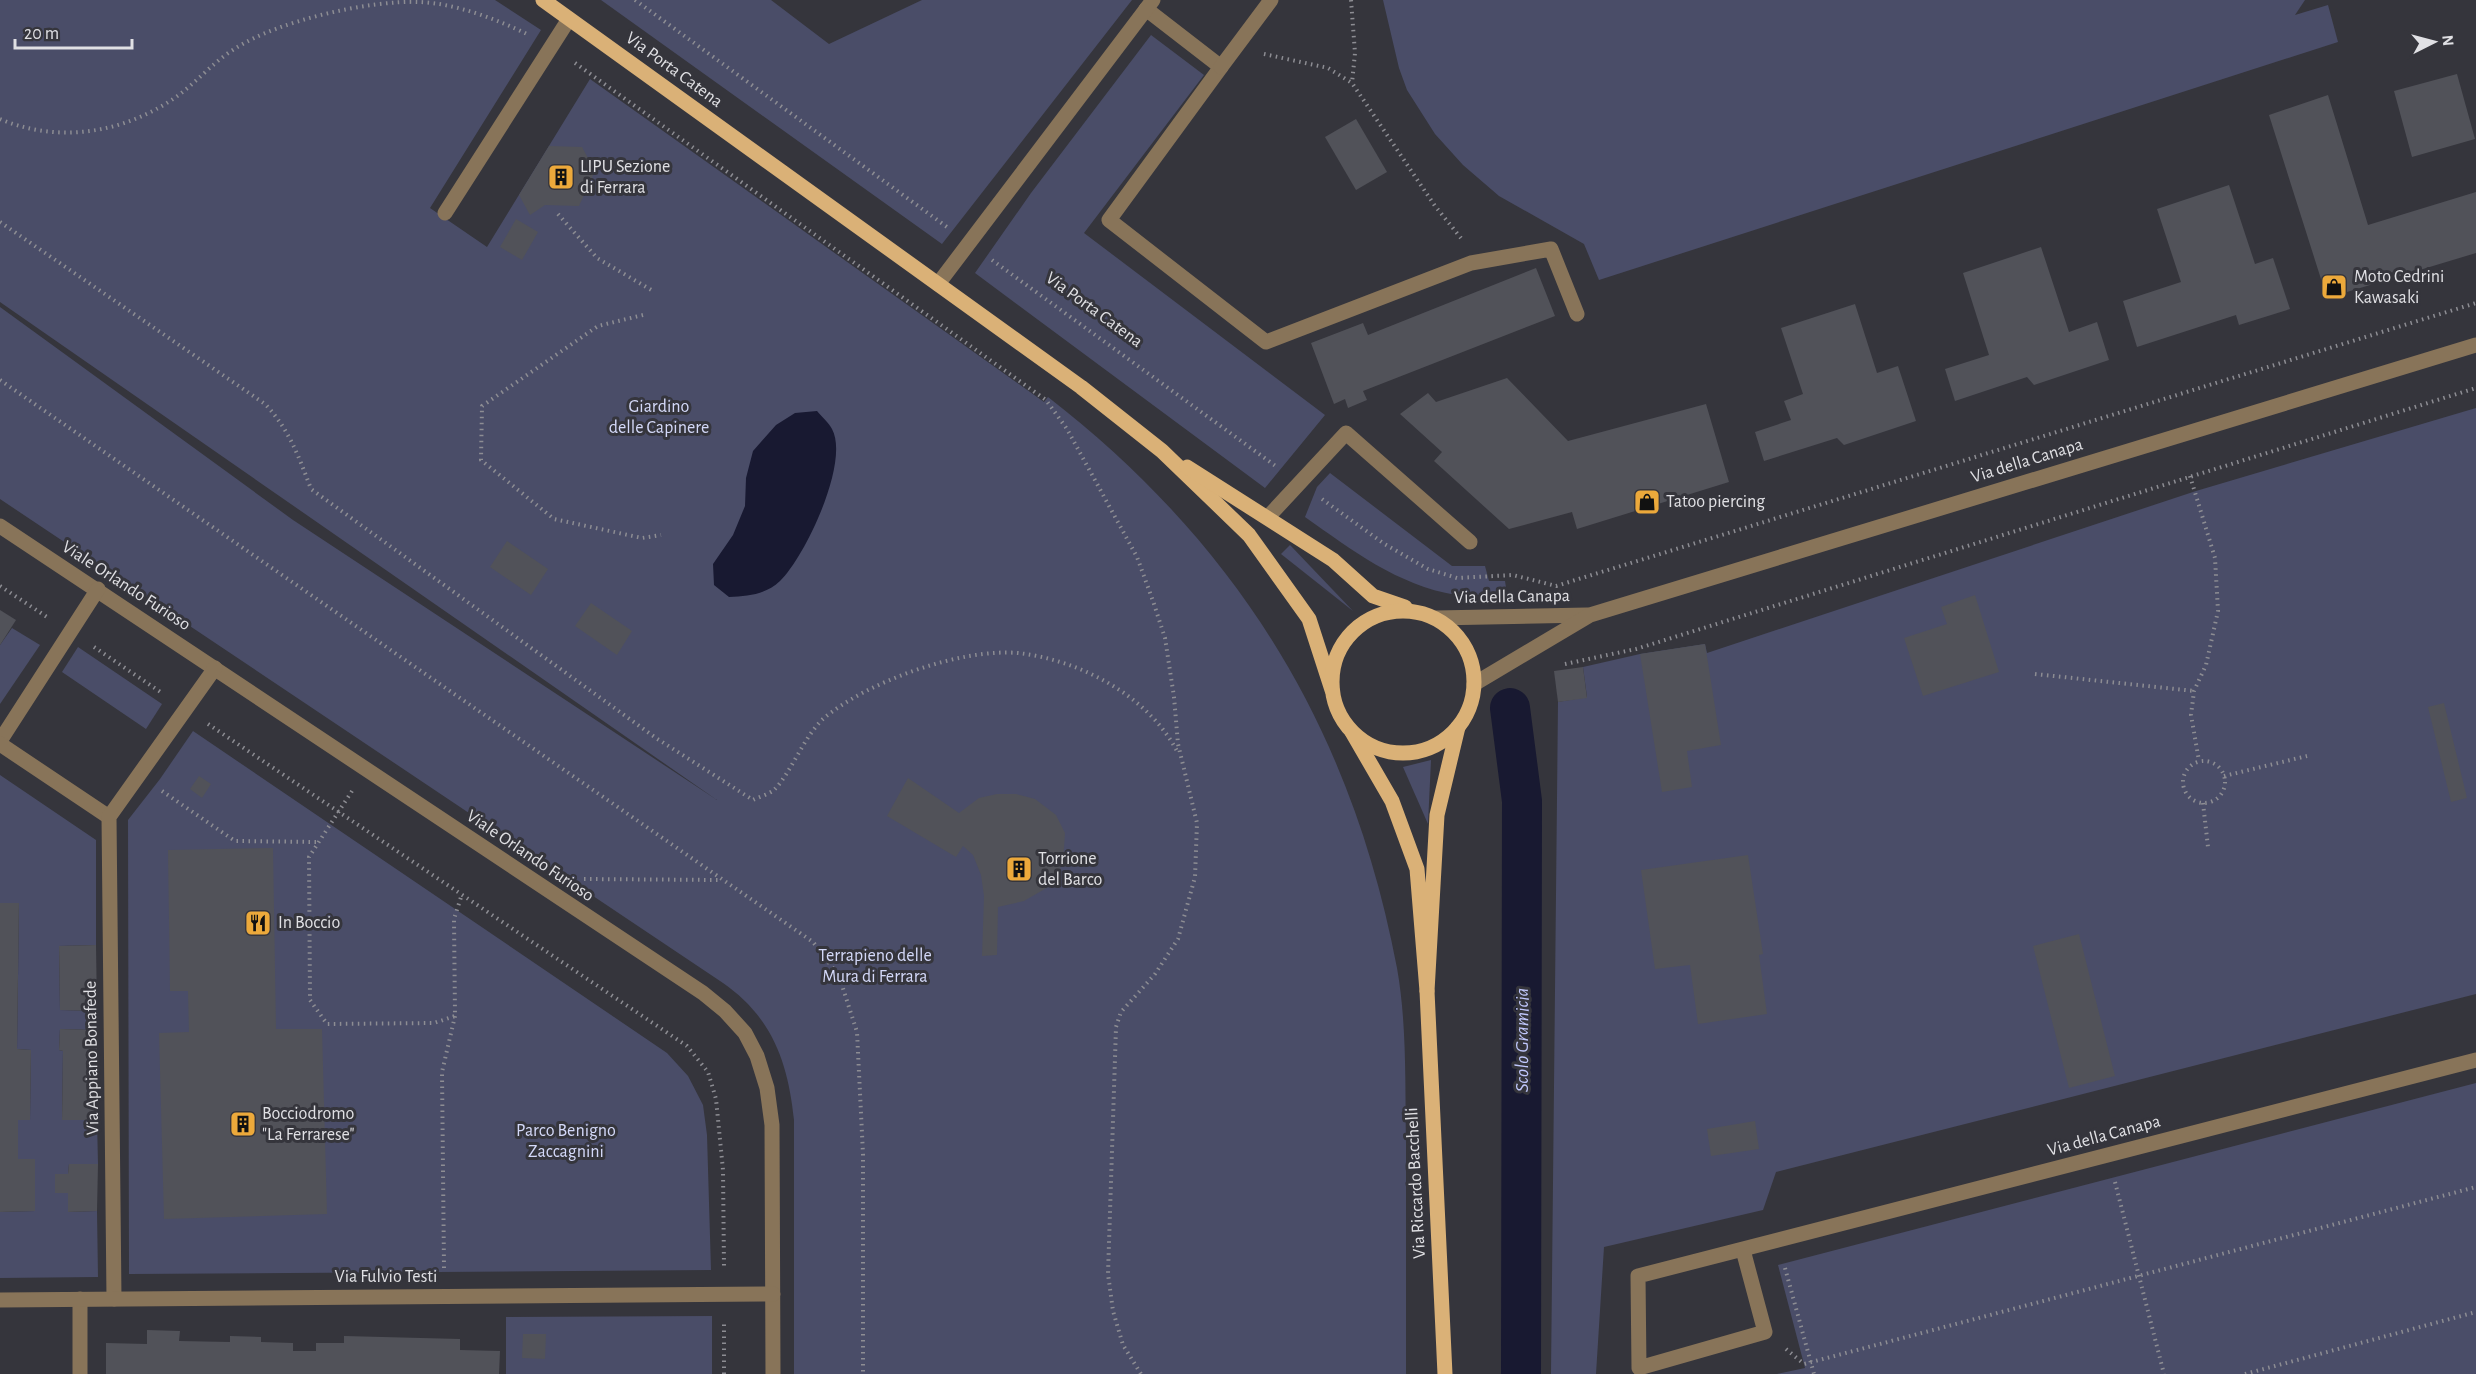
<svg xmlns="http://www.w3.org/2000/svg" width="2476" height="1374" viewBox="0 0 2476 1374" font-family="'Alegreya Sans',sans-serif">
<style>
.green{fill:#4a4d68}
.water{fill:#181931}
.lines{fill:none;stroke-linecap:round;stroke-linejoin:round}
.canal{stroke:#181931;stroke-width:40}
.building{fill:#515259}
.path{stroke:#8d8d93;stroke-width:4;stroke-dasharray:1.5 4.5;stroke-linecap:butt}
.minor{stroke:#887459;stroke-width:15}
.major{stroke:#dab177;stroke-width:15}
.labels{text-anchor:middle;dominant-baseline:central;stroke-width:6;stroke-linejoin:round;paint-order:stroke}
.street-label{font-size:18px;fill:#e0e0e4;stroke:#35353c}
.poi-label{font-size:18px;fill:#e0e0e4;stroke:#35353c;text-anchor:start}
.park-label{font-size:18px;fill:#d4d9f9;stroke:#35353c}
.water-label{font-size:20px;font-style:italic;fill:#c0c7fc;stroke:#35353c}
</style>
<rect width="100%" height="100%" fill="#35353c"/>
<!-- green -->
<g class="green">
<path d="M0 0H495L541 30 430 208 487 247 590 79 1044 402 1048 397C1239 545 1352 730 1397 968 1407 1024 1405 1086 1406 1143 1406 1220 1406 1297 1406 1374H794V1120C788 1062 772 1017 723 983L0 499V307L293 520 717 800 0 302Z"/>
<path d="M601 0H771L829 44 922 0H1132L942 244Z"/>
<path d="M1383 0H2305L2295 15 2328 5 2338 42 1599 280 1584 244 1499 196 1463 165 1435 134 1407 90 1399 68Z"/>
<path d="M1151 35 1204 75 1084 233 1325 415 1265 488 975 273 1031 193Z"/>
<path d="M2476 408V994L1776 1172 1763 1210 1604 1247 1596 1374H1551L1558 702 1587 697 1583 667 1640 654 1705 644 1707 653 2196 491Z"/>
<path d="M1330 473 1452 566H1485L1489 581H1505L1507 594C1490 594 1472 597 1456 595 1397 585 1352 550 1305 517L1317 487Z"/>
<path d="M1290 545 1353 611 1281 554Z"/>
<path d="M12 628 40 645 0 704V645Z"/>
<path d="M78 647 162 704 146 729 62 672Z"/>
<path d="M193 731 667 1053 688 1076 703 1105 707 1135 711 1270 129 1274 128 820 160 779Z"/>
<path d="M1431 760 1428 824 1403 767Z"/>
<path d="M0 775 96 840V945L59 946 60 1010 97 1011V1030L60 1029 59 1050 63 1051 62 1119 97 1120 98 1164H69L68 1174H55V1192L68 1193V1212L97 1211 98 1277 0 1278V1212L35 1211 34 1159H18V1120L30 1119 31 1050 17 1049 19 903H0Z"/>
<path d="M2476 1083V1374H1777L1805 1368 1778 1265Z"/>
<path d="M712 1316V1374H506V1317Z"/>
</g>
<!-- water -->
<path class="water" d="M817 411C822 417 829 423 832 429 850 462 805 557 780 581 765 595 748 596 729 597L714 585 713 564 733 535 745 506 746 478 753 451 776 425 795 413Z"/>
<g class="lines">
<!-- canal -->
<path class="canal" d="M1510 708 1522 801 1521 1374"/>
</g>
<!-- building -->
<g class="building">
<path d="M2457 74 2475 139 2412 157 2394 91Z"/>
<path d="M2328 95 2368 225 2476 192V253L2327 298 2269 115Z"/>
<path d="M1356 119 1387 172 1356 190 1325 137Z"/>
<path d="M549 146 582 147 595 171 579 206 545 205 530 215 519 195Z"/>
<path d="M2229 185 2255 264 2273 258 2290 309 2239 325 2236 315 2137 347 2123 301 2181 282 2157 209Z"/>
<path d="M516 219 538 232 522 260 500 247Z"/>
<path d="M2041 247 2069 332 2097 322 2109 360 2034 385 2027 377 1955 401 1945 369 1989 355 1963 273Z"/>
<path d="M1536 268 1555 316 1363 391 1367 400 1348 408 1345 399 1334 404 1311 343 1363 323 1368 335Z"/>
<path d="M1855 304 1877 373 1898 366 1916 421 1844 445 1837 438 1764 461 1755 432 1791 420 1784 401 1803 394 1781 328Z"/>
<path d="M1507 378 1568 441 1706 404 1729 482 1577 529 1572 512 1509 529 1434 461 1442 452 1400 414 1428 393 1436 402Z"/>
<path d="M507 541 548 569 531 595 490 567Z"/>
<path d="M1975 595 1999 672 1923 696 1904 638 1947 624 1941 607Z"/>
<path d="M591 603 632 631 617 655 575 626Z"/>
<path d="M0 610 16 620 0 645Z"/>
<path d="M1705 644 1721 745 1687 751 1692 787 1662 792 1640 654Z"/>
<path d="M1583 667 1587 698 1558 702 1554 671Z"/>
<path d="M2444 703 2467 798 2451 802 2428 707Z"/>
<path d="M199 776 211 784 202 798 190 789Z"/>
<path d="M908 778 959 813 979 798 997 794H1016L1035 799 1056 815 1065 833 1063 863 1050 886 1024 901 998 907 997 955 982 956 984 896 981 875 973 855 963 846 956 857 887 816Z"/>
<path d="M273 848 276 1029H322L327 1214 164 1219 159 1033 189 1032 188 991H170L168 850Z"/>
<path d="M1748 855 1763 954 1759 955 1767 1014 1698 1024 1690 965 1655 969 1641 870Z"/>
<path d="M0 903H19L17 1049 31 1050 30 1120H18V1159H35V1211L0 1212Z"/>
<path d="M2079 934 2115 1076 2069 1088 2033 946Z"/>
<path d="M96 945 97 1011 60 1010 59 946Z"/>
<path d="M60 1029 97 1030V1120H62L63 1051 59 1050Z"/>
<path d="M1755 1121 1759 1149 1711 1156 1707 1129Z"/>
<path d="M69 1164H98L97 1211 68 1212V1193H55V1174H68Z"/>
<path d="M147 1330 180 1331 179 1341 230 1342V1336L261 1337V1342L293 1343V1351H316V1343H344V1336L460 1339V1350L500 1351 499 1374H106V1343L147 1344Z"/>
<path d="M523 1334H546L545 1359 522 1358Z"/>
</g>
<g class="lines">
<!-- path -->
<g class="path">
<path d="M635 0 947 227"/>
<path d="M1351 0 1355 53 1352 83"/>
<path d="M1264 54 1328 68 1352 83 1435 206 1461 238"/>
<path d="M575 63 1046 400 1067 429 1137 557 1153 601 1165 638 1174 697 1178 744 1197 823 1195 877 1178 939 1155 974 1121 1012 1116 1027 1108 1274 1113 1311 1123 1345 1141 1374"/>
<path d="M0 119C59 144 124 133 176 97 197 82 214 61 236 48 278 21 369 0 419 2 454 3 496 19 527 34"/>
<path d="M558 214 597 258 653 291"/>
<path d="M0 222 265 404C289 429 299 457 311 489L656 738 753 800C759 797 769 794 774 790 791 773 803 738 823 719 866 682 961 648 1018 653 1080 660 1149 696 1178 753"/>
<path d="M992 260 1277 467"/>
<path d="M643 315 598 326 482 406 481 460 554 519 642 538 661 535"/>
<path d="M0 380 813 942 839 976 857 1032 863 1154V1374"/>
<path d="M2190 476 2215 558 2218 611 2206 665 2194 691 2191 715 2199 761"/>
<path d="M1322 499 1383 543 1428 569 1457 578 1513 575 1556 586 2476 303"/>
<path d="M0 586 47 617"/>
<path d="M94 647 162 693"/>
<path d="M1565 664 1636 649 2476 388"/>
<path d="M2035 674 2194 691"/>
<path d="M208 724 687 1046 708 1072 716 1099 723 1170 724 1268"/>
<circle cx="2204" cy="782" r="21"/>
<path d="M2224 776 2307 756"/>
<path d="M162 791 235 841 319 842"/>
<path d="M352 791 309 857 310 1000 327 1024 434 1023 455 1016 454 919 462 894"/>
<path d="M2203 803 2208 847"/>
<path d="M584 879 721 880"/>
<path d="M2115 1182 2164 1374"/>
<path d="M444 1268 442 1072 455 1016"/>
<path d="M1785 1268 1814 1374"/>
<path d="M1786 1349 1804 1364 2476 1187"/>
<path d="M724 1374V1321"/>
<path d="M2245 1374 2476 1312"/>
</g>
<!-- minor -->
<g class="minor">
<path d="M1146 9 1221 67 1109 220 1266 342 1471 263 1551 249 1577 314"/>
<path d="M1221 67 1271 0"/>
<path d="M445 213 569 19"/>
<path d="M938 284 1153 0"/>
<path d="M1268 517 1346 433 1470 542"/>
<path d="M0 526 703 993 725 1011 745 1033 757 1056 767 1088 772 1125 773 1374"/>
<path d="M1436 618 1587 615"/>
<path d="M1474 684 1590 615 2476 345"/>
<path d="M0 741 98 589"/>
<path d="M0 744 109 817"/>
<path d="M1743 1250 1765 1332 1639 1368 1638 1276 2476 1060"/>
<path d="M80 1299V1374"/>
<path d="M114 1299 109 817 215 668"/>
<path d="M0 1300 773 1294"/>
</g>
<!-- major -->
<g class="major">
<path d="M543 0 1081 387 1162 451 1249 535 1309 619 1332 690"/>
<path d="M1187 467 1333 560 1373 596 1405 607"/>
<circle cx="1403" cy="682" r="71"/>
<path d="M1352 732 1392 801 1417 869 1427 991 1437 815 1458 727"/>
<path d="M1427 991 1445 1374"/>
</g>
</g>
<!-- icons -->
<defs>
<symbol id="building-square" viewBox="-11 -11 22 22"><rect x="-9" y="-9" width="18" height="18" rx="4" fill="#eca93b" stroke="#35353c"/><path d="M-4-6H4V6H1V3H-1V6H-4ZM-2.5-4.3h1.7v1.8h-1.7ZM.8-4.3h1.7v1.8H.8ZM-2.5-1h1.7V.8h-1.7ZM.8-1h1.7V.8H.8Z" fill="#111"/></symbol>
<symbol id="shop-square" viewBox="-11 -11 22 22"><rect x="-9" y="-9" width="18" height="18" rx="4" fill="#eca93b" stroke="#35353c"/><path d="M-5-2.5h2.3a2.7 3.5 0 0 1 5.4 0H5L5.5 6h-11ZM-1.5-2.5h3a1.5 2.3 0 0 0-3 0Z" fill="#111"/></symbol>
<symbol id="restaurant-square" viewBox="-11 -11 22 22"><rect x="-9" y="-9" width="18" height="18" rx="4" fill="#eca93b" stroke="#35353c"/><path d="M-5-6h1v4h1v-4h1v4h1v-4h1v5L-1.5 .5V6h-2V.5L-5-1ZM5-6V6H3V1.5H1.5Q1.5-4 5-6Z" fill="#111"/></symbol>
</defs>
<g fill-rule="evenodd">
<use href="#building-square" x="546" y="162" width="30" height="30"/>
<use href="#shop-square" x="2319" y="272" width="30" height="30"/>
<use href="#shop-square" x="1632" y="487" width="30" height="30"/>
<use href="#building-square" x="1004" y="854" width="30" height="30"/>
<use href="#restaurant-square" x="243" y="908" width="30" height="30"/>
<use href="#building-square" x="228" y="1109" width="30" height="30"/>
</g>
<g class="labels">
<!-- street labels -->
<g class="street-label">
<text transform="translate(674 70) rotate(36)">Via Porta Catena</text>
<text transform="translate(1094 310) rotate(36)">Via Porta Catena</text>
<text transform="translate(2027 461) rotate(-17)">Via della Canapa</text>
<text transform="translate(126 586) rotate(33)">Viale Orlando Furioso</text>
<text transform="translate(1512 597) rotate(-1)">Via della Canapa</text>
<text transform="translate(530 856) rotate(34)">Viale Orlando Furioso</text>
<text transform="translate(92 1058) rotate(-91)">Via Appiano Bonafede</text>
<text transform="translate(2104 1136) rotate(-15)">Via della Canapa</text>
<text transform="translate(1416 1183) rotate(-93)">Via Riccardo Bacchelli</text>
<text x="386" y="1277">Via Fulvio Testi</text>
</g>
<!-- poi labels -->
<g class="poi-label">
<text x="580" y="167">LIPU Sezione<tspan x="580" dy="21">di Ferrara</tspan></text>
<text x="2354" y="277">Moto Cedrini<tspan x="2354" dy="21">Kawasaki</tspan></text>
<text x="1666" y="502">Tatoo piercing</text>
<text x="1038" y="859">Torrione<tspan x="1038" dy="21">del Barco</tspan></text>
<text x="278" y="923">In Boccio</text>
<text x="262" y="1114">Bocciodromo<tspan x="262" dy="21">"La Ferrarese"</tspan></text>
</g>
<!-- park labels -->
<g class="park-label">
<text x="659" y="407">Giardino<tspan x="659" dy="21">delle Capinere</tspan></text>
<text x="875" y="956">Terrapieno delle<tspan x="875" dy="21">Mura di Ferrara</tspan></text>
<text x="566" y="1131">Parco Benigno<tspan x="566" dy="21">Zaccagnini</tspan></text>
</g>
<!-- water labels -->
<g class="water-label">
<text transform="translate(1522 1040) rotate(-90)">Scolo Gramicia</text>
</g>
</g>
<!-- north arrow -->
<g transform="translate(2434 42) rotate(84)" stroke="#35353c" stroke-width="4.5" paint-order="stroke">
<path d="M0-4.5L10 22L0 15L-10 22Z" fill="#e0e0e4"/>
<text y="-9" font-size="16" font-weight="bold" text-anchor="middle" fill="#e0e0e4">N</text>
</g>
<!-- scale -->
<path d="M15 39v9h117v-9" fill="none" stroke="#e0e0e4" stroke-width="3"/>
<text x="24" y="39" font-size="18" fill="#e0e0e4" stroke="#35353c" stroke-width="4.5" paint-order="stroke">20 m</text>
</svg>
